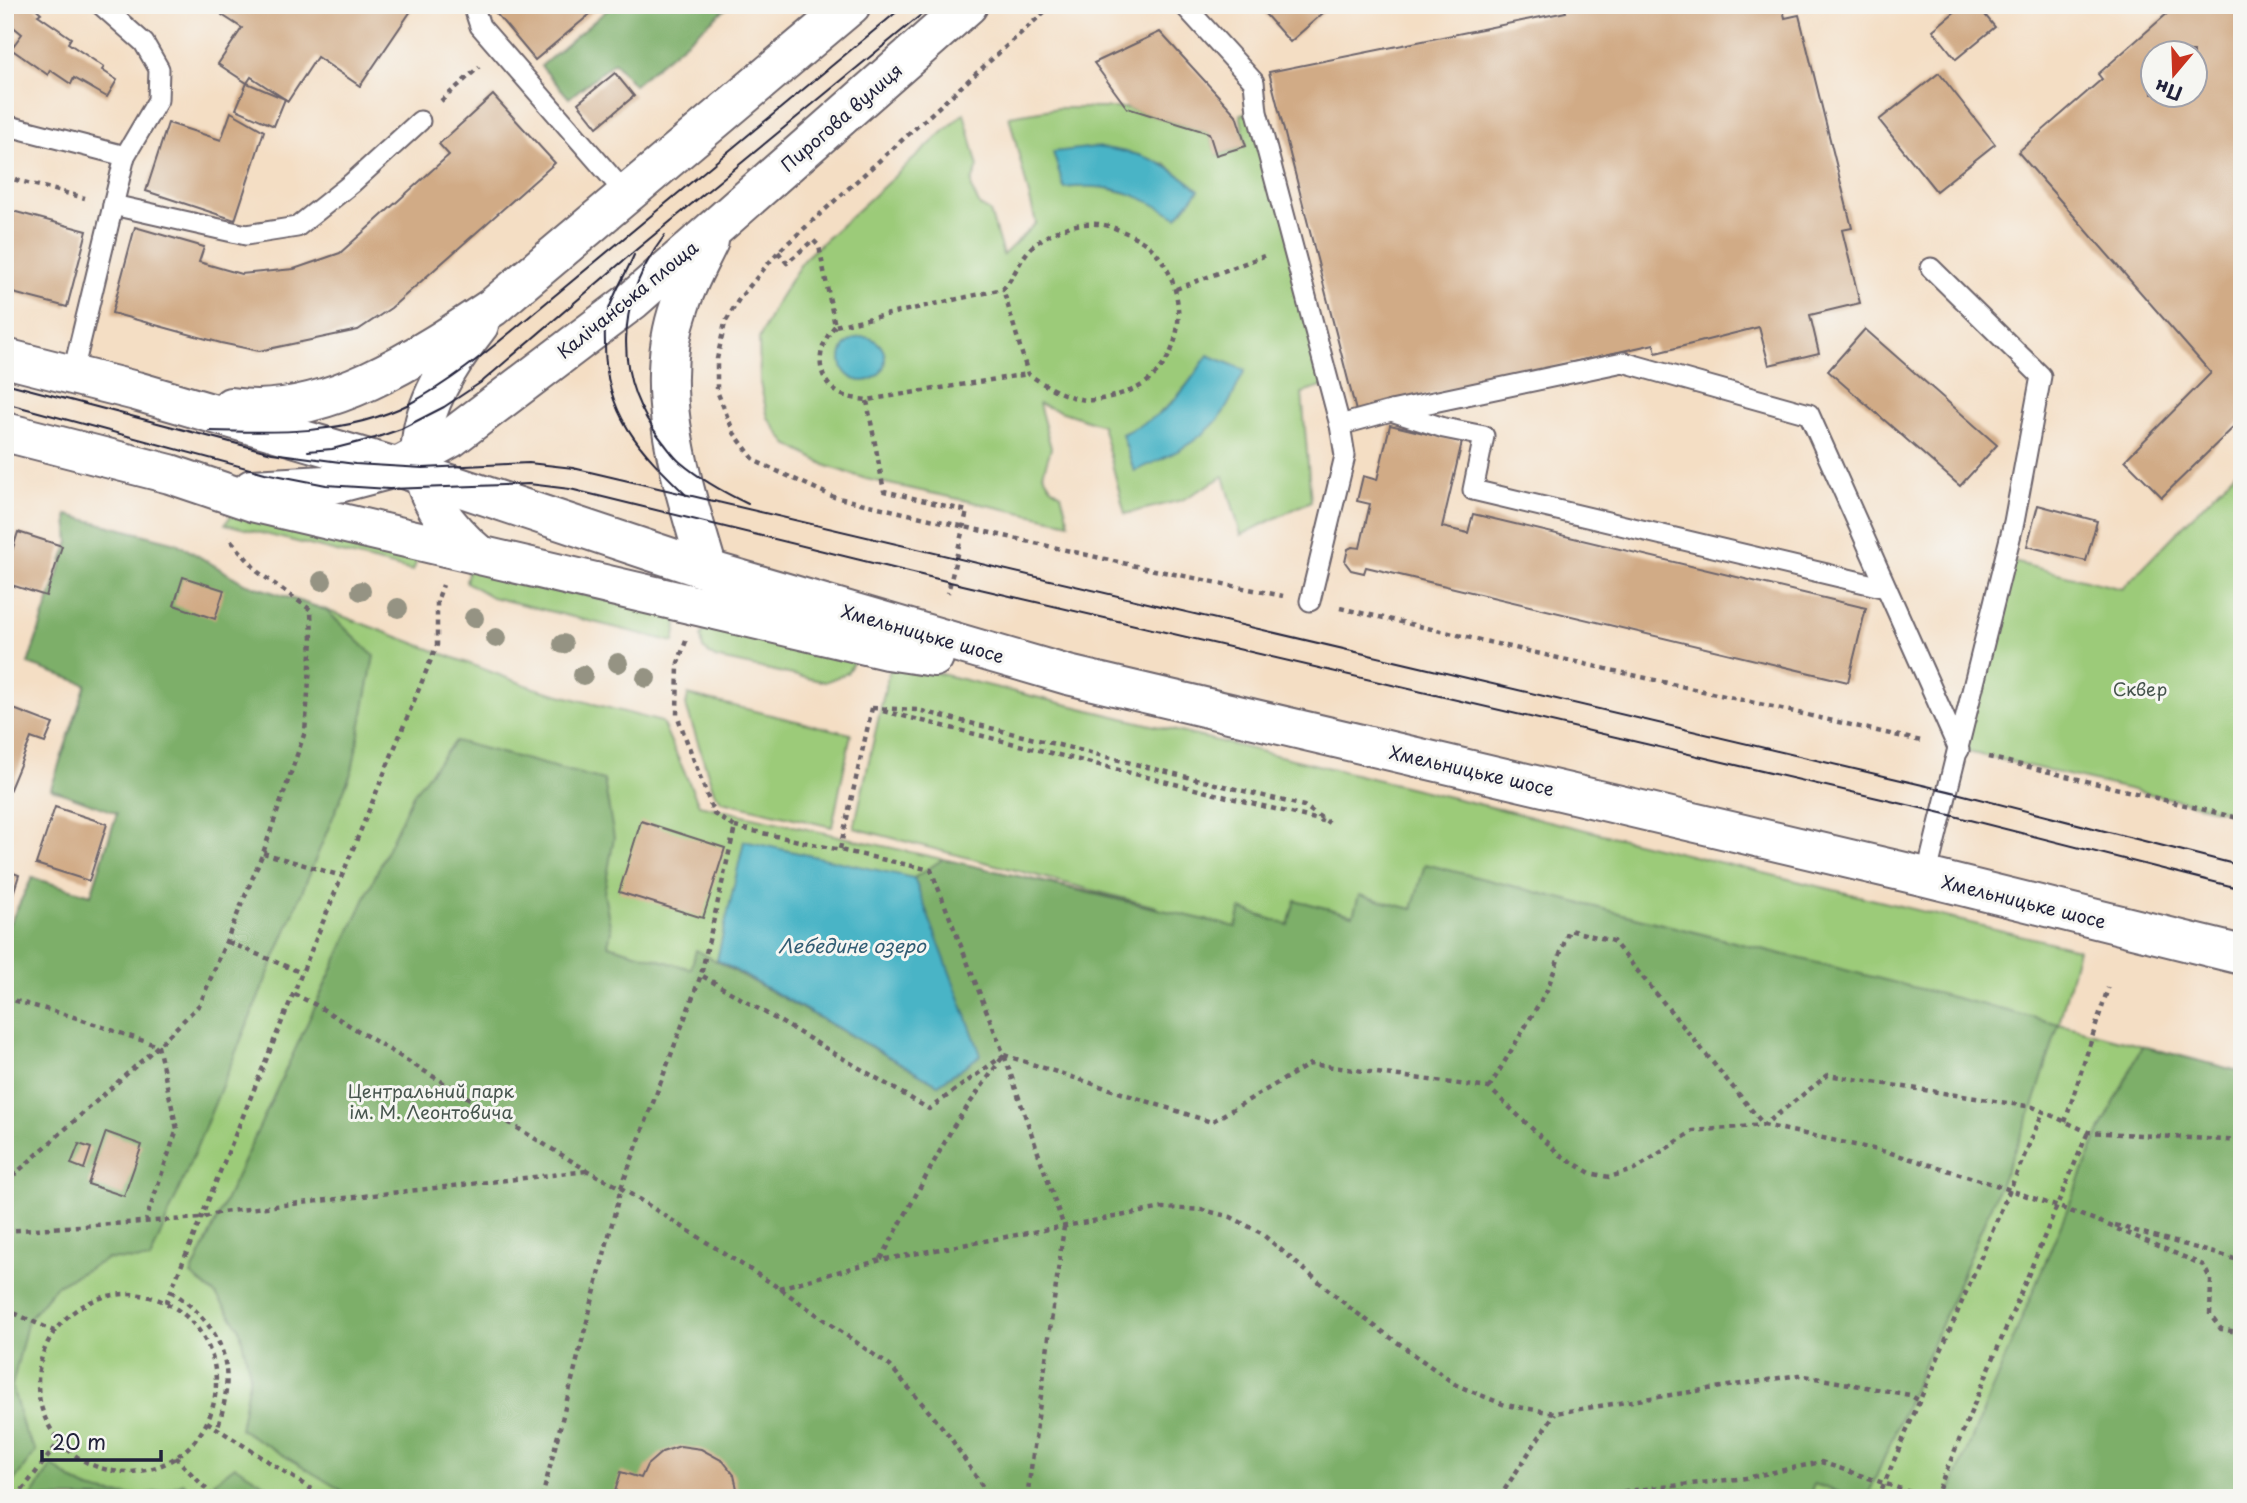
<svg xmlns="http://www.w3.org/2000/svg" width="2247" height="1503" viewBox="0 0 2247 1503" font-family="'Playpen Sans',sans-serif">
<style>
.green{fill:#9ccb79;stroke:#5f765a;stroke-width:2;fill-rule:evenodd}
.forest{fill:#7daf69;stroke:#506852;stroke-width:2}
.water{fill:#48b4c6;stroke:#356b80;stroke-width:2}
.building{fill:#d1ab86;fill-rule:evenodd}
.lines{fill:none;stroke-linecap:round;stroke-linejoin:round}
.service-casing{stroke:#6c646b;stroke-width:23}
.secondary-casing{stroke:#6c646b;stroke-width:42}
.path{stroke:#6c646b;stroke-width:4.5;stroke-dasharray:5 5;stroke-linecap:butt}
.service{stroke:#fff;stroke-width:19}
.secondary{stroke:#fff;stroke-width:38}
.tram{stroke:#22223b;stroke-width:2}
.tree{fill:#959383}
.labels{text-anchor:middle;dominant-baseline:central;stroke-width:6;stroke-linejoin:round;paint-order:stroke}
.street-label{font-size:18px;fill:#22223b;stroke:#f6f6f2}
.park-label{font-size:18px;fill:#47554e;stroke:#f6f6f2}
.water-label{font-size:19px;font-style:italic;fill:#315c73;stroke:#f6f6f2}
</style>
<rect width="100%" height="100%" fill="#f6f6f2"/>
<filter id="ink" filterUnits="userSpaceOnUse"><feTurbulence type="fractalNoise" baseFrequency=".0143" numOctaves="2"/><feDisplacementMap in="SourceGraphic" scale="14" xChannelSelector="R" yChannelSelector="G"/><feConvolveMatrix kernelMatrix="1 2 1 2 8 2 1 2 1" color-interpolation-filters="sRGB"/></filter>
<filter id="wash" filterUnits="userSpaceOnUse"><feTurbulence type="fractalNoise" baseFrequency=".00686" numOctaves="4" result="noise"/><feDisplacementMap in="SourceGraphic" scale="28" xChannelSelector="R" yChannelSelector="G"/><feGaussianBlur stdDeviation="1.57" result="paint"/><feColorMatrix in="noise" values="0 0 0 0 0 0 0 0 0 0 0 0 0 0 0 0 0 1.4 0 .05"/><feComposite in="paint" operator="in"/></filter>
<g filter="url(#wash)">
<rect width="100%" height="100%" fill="#f4dec4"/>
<!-- green -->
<g class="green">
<path d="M1058 108H1127L1209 133 1217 155 1246 146 1240 114 1257 112 1332 384 1302 393 1311 501 1241 535 1224 476 1182 500 1125 514 1102 425 1039 404 1051 448 1043 474 1052 488 1061 494 1069 523 866 479 827 466 787 444 768 418 760 383 759 339 775 305 804 259 964 113 978 167 972 181V190L980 206 990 212 1003 255 1036 223 1009 116ZM1165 164 1199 190 1177 217 1143 197 1094 185ZM1188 384 1134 470 1122 434C1153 420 1167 410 1188 384Z"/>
<path d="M2242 465V815L1959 750 2005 560 2122 589Z"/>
<path d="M231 511 419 555 413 571 225 524 230 517Z"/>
<path d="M67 515 176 543 244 583 326 610 534 688 662 722 699 805 1157 907 854 828 891 662 2078 949 2059 1024 2242 1072V1498H5V927L11 921 32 878 91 895 117 813 51 789 86 684 28 664 69 542Z"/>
<path d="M469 566 675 617 677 625 674 642 492 597 466 582Z"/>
<path d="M706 623 856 658 847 673 825 682 715 658 703 649 701 637Z"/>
<path d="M688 695 851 734 832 827 722 801 714 792 686 706Z"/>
</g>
<!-- forest -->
<g class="forest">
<path d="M613 5H730L634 85 614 62 569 98 541 66Z"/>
<path d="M67 515 176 543 244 583 326 610 374 656 352 771 150 1260 107 1259 57 1285 28 1320 12 1386 24 1430 36 1451 5 1493V927L11 921 32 878 91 895 117 813 51 789 86 684 28 664 69 542Z"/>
<path d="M455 741 604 780 614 838 604 893 611 931 608 945 691 969 696 950 938 1084 980 1055 914 878 943 859 1236 927 1241 909 1288 925 1295 900 1353 915 1359 895 1412 909 1425 864 2059 1024 2033 1107 1867 1498H1856L1814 1484 1809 1498H354L240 1429 250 1374 239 1327 216 1295 191 1275 413 794Z"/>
<path d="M2142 1046 2242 1072V1498H1947L2099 1133Z"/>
<path d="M52 1465C63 1473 76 1485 89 1489 121 1498 154 1497 184 1483L197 1498H31Z"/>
<path d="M235 1466 287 1498H230L214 1482Z"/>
</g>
<!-- water -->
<g class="water">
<path d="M1096 147C1143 153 1163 160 1199 190L1177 217C1136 193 1112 183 1064 188L1053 152Z"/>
<circle cx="863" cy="359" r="22"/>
<path d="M1208 355 1245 370C1238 383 1233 397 1225 410 1207 439 1165 459 1134 471L1122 434C1170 413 1179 397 1208 355Z"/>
<path d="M744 841 914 878 981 1055 938 1084 717 960Z"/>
</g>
<g id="blocks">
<!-- building -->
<g class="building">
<path d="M5 5H32L41 13 38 15 71 38 68 43 104 67 102 70 117 80 107 97 74 78 71 84 50 70 48 75 11 49 22 34 5 20Z"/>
<path d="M228 5H415L360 86 317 57 288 101 251 77 247 83 218 64 242 28 222 15Z"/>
<path d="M489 5H601L535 60Z"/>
<path d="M1257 5H1332L1290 42Z"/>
<path d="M1564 5H1782L1785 18 1799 15 1852 228 1842 230 1860 303 1810 315 1819 353 1769 365 1759 327 1656 353 1654 344 1356 411 1269 72 1566 12Z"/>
<path d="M1963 5H1977L1995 27 1956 59 1933 30Z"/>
<path d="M2177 5H2242V419L2162 497 2125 460 2211 373 2018 152 2102 79 2098 74ZM2152 52H2194V94H2152Z"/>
<path d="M1160 32 1236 115 1246 146 1216 155 1209 133 1127 108 1094 63Z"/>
<path d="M615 73 634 96 597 127 578 103Z"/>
<path d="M1939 73 1995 144 1936 191 1879 120Z"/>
<path d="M247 83 285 99 274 126 236 109Z"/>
<path d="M493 95 555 163 391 308 358 330 259 351 221 343 112 313 135 227 204 247 199 262 241 274 294 269 340 253 449 155 439 144Z"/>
<path d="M231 112 264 131 235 220 146 191 168 123 221 140Z"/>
<path d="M5 209 87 231 67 307 5 291Z"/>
<path d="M1865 329 1997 445 1960 486 1828 371Z"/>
<path d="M1390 425 1462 442 1442 527 1468 533 1473 514 1866 608 1848 682 1366 567 1364 573 1351 570 1345 562 1348 549 1352 547 1360 548 1370 504 1357 501 1363 476 1377 480Z"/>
<path d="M2038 505 2097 521 2086 561 2027 546Z"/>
<path d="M18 532 62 546 46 596 5 583V573Z"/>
<path d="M183 577 224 590 215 619 174 605Z"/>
<path d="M11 708 53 724 45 743 31 738 5 801V724Z"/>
<path d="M55 807 107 824 89 881 36 864Z"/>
<path d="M641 821 725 848 703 918 619 892Z"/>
<path d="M5 870 19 875 6 916H5Z"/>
<path d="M106 1132 142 1145 124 1196 88 1184Z"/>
<path d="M79 1144 91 1148 84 1169 71 1164Z"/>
<path d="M680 1446 701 1449 723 1461 734 1475 739 1498H613L621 1472 641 1478 647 1465 662 1452Z"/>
</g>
</g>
</g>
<g filter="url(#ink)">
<use href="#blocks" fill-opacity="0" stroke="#6c646b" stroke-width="2"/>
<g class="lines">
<defs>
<g id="service">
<path d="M473 5 480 26 627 195"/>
<path d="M1184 5 1254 82 1257 112 1340 425 1345 456 1310 601"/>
<path d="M5 125 125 156"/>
<path d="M113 205 246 235 297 227 352 183 420 121"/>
<path d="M72 376 125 156 158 100 159 69 144 43 101 5"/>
<path d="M1391 411 1623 362 1809 414 1959 750"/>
<path d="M1340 425 1391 411 1444 428 1484 436 1473 490 1886 588"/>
<path d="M1926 877 2014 522 2041 376 1931 268"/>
</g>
<g id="secondary">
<path d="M5 358 136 391 423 475 708 570 1068 675 1926 877 2242 955"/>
<path d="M231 407C323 421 420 356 493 307L851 5"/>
<path d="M5 432 170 474 256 503 887 650 934 657"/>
<path d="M252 489 326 485 343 482 396 468 451 438 633 300 968 5"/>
<path d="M478 554C389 479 415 406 479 325"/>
<path d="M708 570C684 487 649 391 680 305 687 283 699 262 709 241"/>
</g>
</defs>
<!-- service casing -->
<use href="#service" class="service-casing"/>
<!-- secondary casing -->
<use href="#secondary" class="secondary-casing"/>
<!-- path -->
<g class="path">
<path d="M1052 5 778 252 739 299 725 323 717 359V391L734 433 755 461 834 497 1140 567 1283 596"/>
<path d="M441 101 479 67"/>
<path d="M5 177 85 198"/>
<path d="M778 252 787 263 813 240 819 246 835 326 1003 289C1015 276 1020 258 1033 246 1053 228 1086 218 1112 227 1129 234 1145 240 1157 254 1186 289 1187 349 1150 379 1142 387 1128 392 1117 395 1107 398 1096 401 1086 400 1064 397 1046 386 1028 374L1003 289"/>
<path d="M1176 289 1264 256"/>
<path d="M835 326C817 346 813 378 840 394 848 398 858 399 867 400L1028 374"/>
<path d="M867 401 884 491 967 511 948 593"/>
<path d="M1340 608 1921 741"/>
<path d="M686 641 678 663 677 715 714 814 735 827 701 975 929 1109 1004 1055 931 870 735 827"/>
<path d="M872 708 918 710 1304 806 1329 823"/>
<path d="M883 711 1323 821"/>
<path d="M1988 757 2242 819"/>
<path d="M840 849 872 708"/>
<path d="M263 853 342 876"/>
<path d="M228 942 302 973"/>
<path d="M294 994 316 1005 588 1171 621 1188 779 1288 890 1366 948 1434 990 1498"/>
<path d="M5 998 71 1016 158 1046 177 1129 146 1220"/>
<path d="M1004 1055 1211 1122 1310 1064 1489 1088 1559 1154 1590 1173 1609 1177 1634 1170 1693 1131 1764 1125 1828 1075 2033 1107 2088 1132 2242 1141"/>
<path d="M1489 1088 1547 990 1569 930 1613 941 1764 1125 1891 1153 1999 1186 2098 1221 2203 1265 2211 1280 2210 1315 2221 1329 2242 1333"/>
<path d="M2065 1122 2108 988"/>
<path d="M5 1183 158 1046 200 1004 263 853 305 732 312 640 311 610 258 572 228 537"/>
<path d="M2115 1225 2242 1261"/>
<path d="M5 1231 201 1218 221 1212 587 1171"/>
<path d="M881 1259 953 1127 1004 1055 1064 1227 1027 1498"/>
<path d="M779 1288 881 1260 1163 1208 1203 1210 1231 1217 1261 1233 1350 1308 1456 1385 1505 1405 1555 1413 1799 1375 1910 1395 1918 1400"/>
<path d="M171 1291C225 1328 238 1368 217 1429"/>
<circle cx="127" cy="1383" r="89"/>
<path d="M166 1303 437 645V601L443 585"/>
<path d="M5 1309 54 1331"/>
<path d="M207 1422 325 1498"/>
<path d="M175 1457 215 1498"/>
<path d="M16 1498 60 1441"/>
<path d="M542 1498 621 1188 701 975"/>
<path d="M1499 1498 1555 1413"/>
<path d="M1604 1498 1626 1491 1746 1478 1821 1462 1928 1498"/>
<path d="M1878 1498 2043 1112"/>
<path d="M1935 1498 2088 1132"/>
</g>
<!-- service -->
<use href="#service" class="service"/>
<!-- secondary -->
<use href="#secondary" class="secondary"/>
<!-- tram -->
<g class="tram">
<path d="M665 235C616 299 611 378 663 442 668 448 673 456 680 462 700 479 725 493 748 504"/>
<path d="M634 255C625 276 611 297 606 319 604 327 605 337 605 345 605 415 640 450 686 495"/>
<path d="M5 383 272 453 355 464 423 468 529 463 573 468 1948 791 2242 866"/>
<path d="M5 403 265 473 326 485 389 489 529 484 570 489 950 582 1942 813 2242 889"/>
<path d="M209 431C276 433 347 435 409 404 449 383 483 355 518 326L905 5"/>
<path d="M308 451 332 449 375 438 401 429 444 407 483 381 637 249 933 5"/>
</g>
</g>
<!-- trees -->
<g class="tree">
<circle cx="322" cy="581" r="10"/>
<circle cx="361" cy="591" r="10"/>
<circle cx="398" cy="608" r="10"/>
<circle cx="474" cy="618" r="10"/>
<circle cx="496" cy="638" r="10"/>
<circle cx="563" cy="644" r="10"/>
<circle cx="618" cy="663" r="10"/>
<circle cx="583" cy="675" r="10"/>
<circle cx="646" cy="678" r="10"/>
</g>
</g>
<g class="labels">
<!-- street labels -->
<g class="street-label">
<text transform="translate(841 117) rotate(-41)">Пирогова вулиця</text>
<text transform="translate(627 299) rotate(-39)">Калічанська площа</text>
<text transform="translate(923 633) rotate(16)">Хмельницьке шосе</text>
<text transform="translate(1472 770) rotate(13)">Хмельницьке шосе</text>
<text transform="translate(2024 901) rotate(14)">Хмельницьке шосе</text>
</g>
<!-- park labels -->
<g class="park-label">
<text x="2140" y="688">Сквер</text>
<text x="431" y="1090">Центральний парк<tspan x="431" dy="21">ім. М. Леонтовича</tspan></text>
</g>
<!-- water labels -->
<g class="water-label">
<text x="852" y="945">Лебедине озеро</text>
</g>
</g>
<!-- margin -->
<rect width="2247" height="1503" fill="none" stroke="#f6f6f2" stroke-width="28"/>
<!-- north arrow -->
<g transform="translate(2174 74) rotate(199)"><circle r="33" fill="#f6f6f2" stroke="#a1a1a9" stroke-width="2"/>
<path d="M0-5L12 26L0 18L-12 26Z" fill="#c8321e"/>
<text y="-10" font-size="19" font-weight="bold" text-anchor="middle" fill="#22223b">Пн</text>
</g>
<!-- scale -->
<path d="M42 1450v10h119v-10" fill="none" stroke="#22223b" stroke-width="3.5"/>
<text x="52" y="1450" font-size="21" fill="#22223b" stroke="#f6f6f2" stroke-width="5" paint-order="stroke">20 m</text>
</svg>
